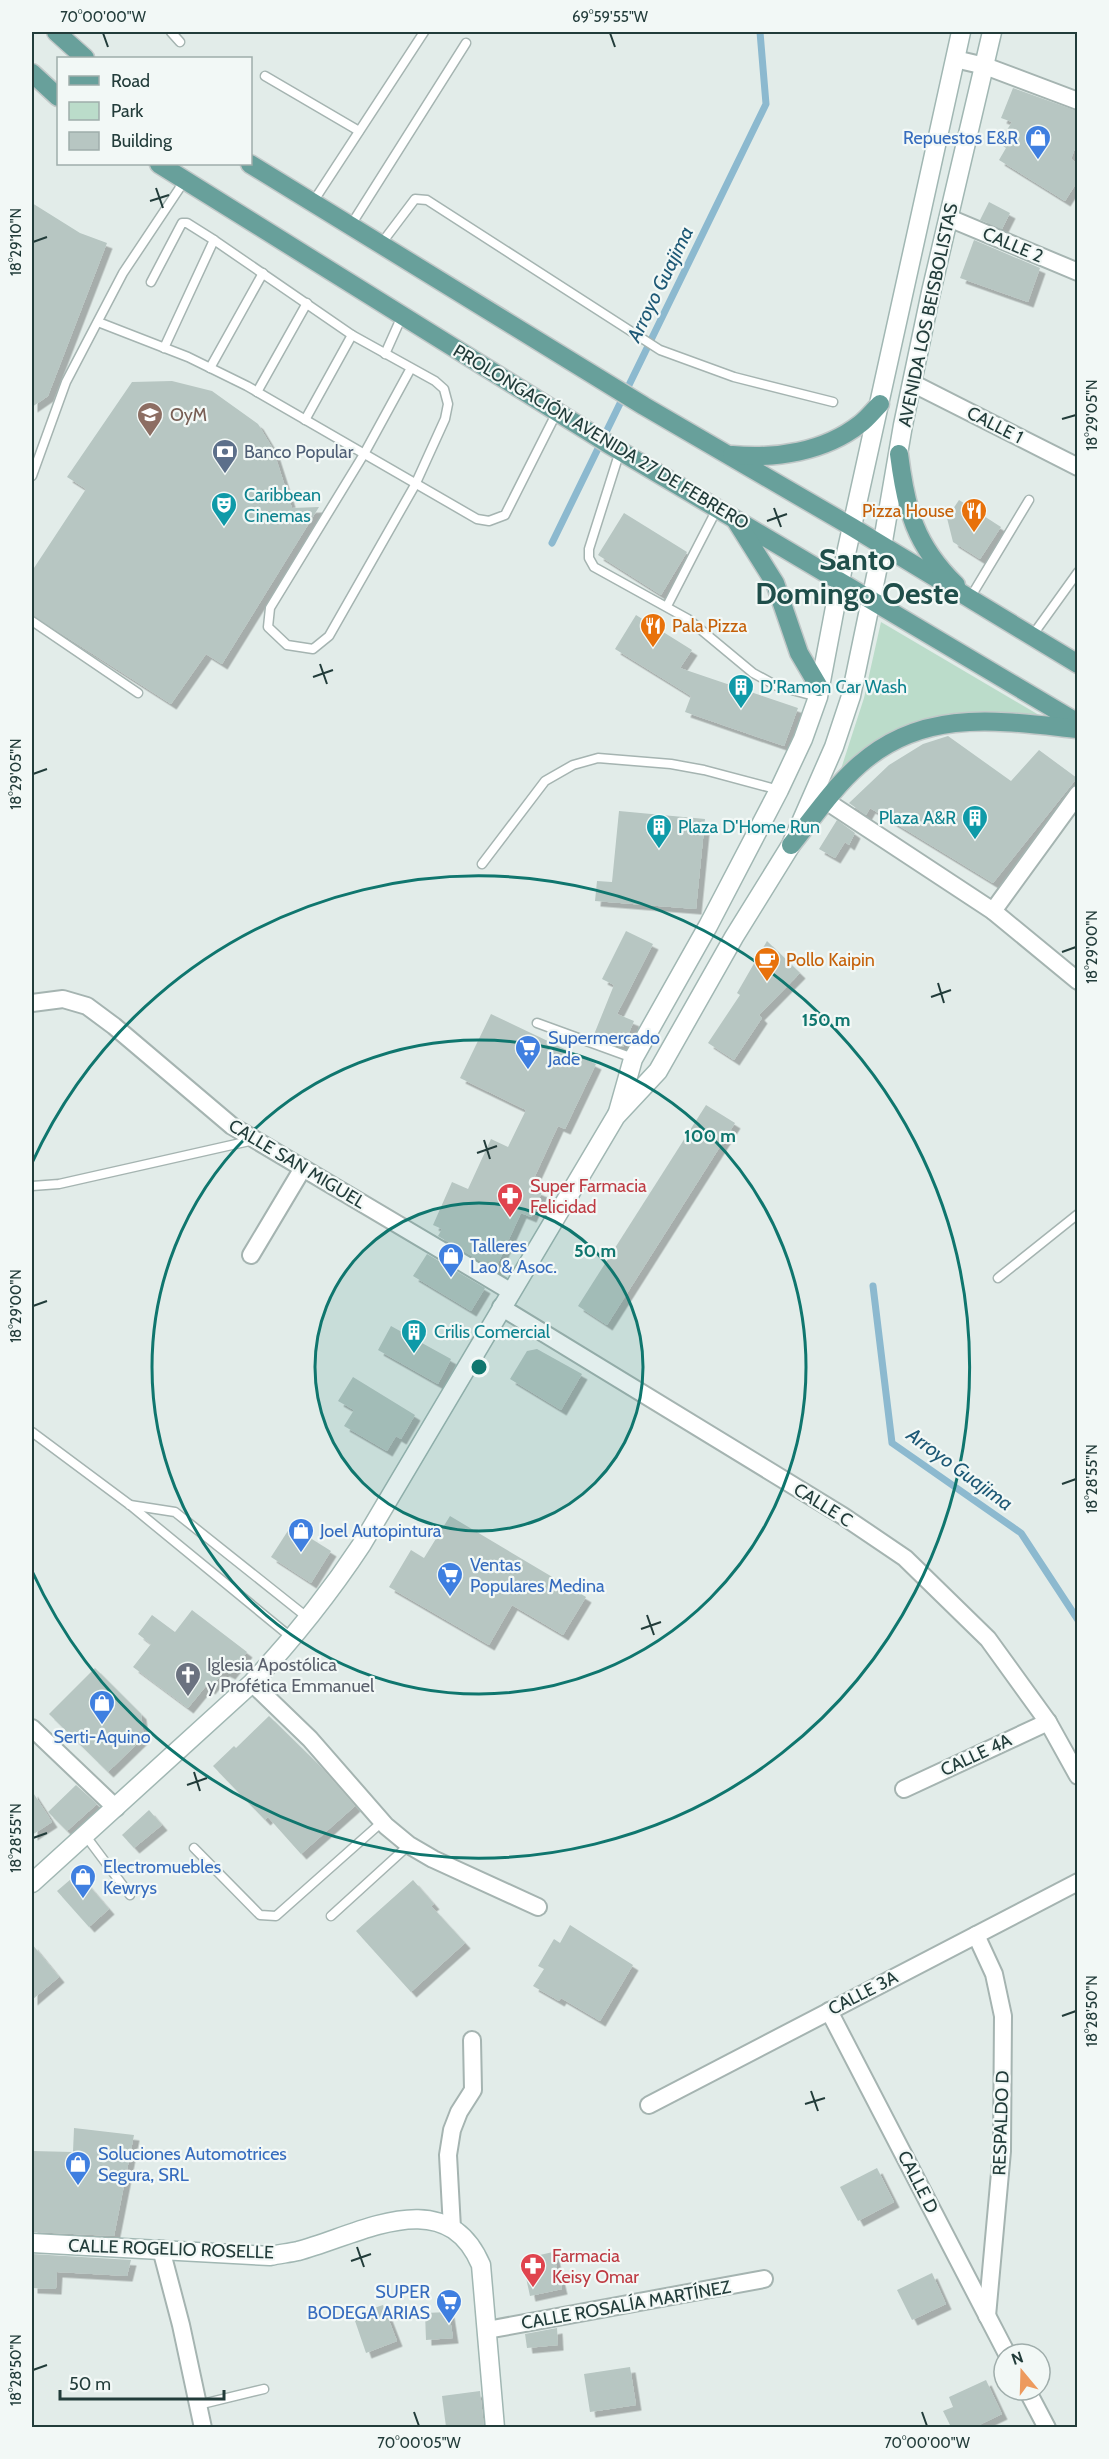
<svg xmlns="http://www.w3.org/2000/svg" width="1109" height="2459" viewBox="0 0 1109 2459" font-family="Cabin,sans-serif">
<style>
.green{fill:#bbdcca}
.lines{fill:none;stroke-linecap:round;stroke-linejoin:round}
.stream{stroke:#8cb9cf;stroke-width:7}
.building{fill:#b7c6c2;filter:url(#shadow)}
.lane-casing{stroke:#a5b4b1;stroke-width:11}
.street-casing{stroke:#a5b4b1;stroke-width:20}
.secondary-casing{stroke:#a1b7b3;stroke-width:21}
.primary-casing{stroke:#c1c8c8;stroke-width:21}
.lane{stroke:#fff;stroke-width:8}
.street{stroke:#fff;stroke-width:16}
.secondary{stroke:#fff;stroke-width:18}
.primary{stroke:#68a09b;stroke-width:18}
.ticks{fill:none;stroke:#223c3a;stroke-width:2}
.ring{fill:none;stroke:#0f766e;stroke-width:3}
.labels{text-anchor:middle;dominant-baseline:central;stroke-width:4.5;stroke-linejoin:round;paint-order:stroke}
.shop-label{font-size:18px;fill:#366cbe;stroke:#f2f8f6;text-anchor:start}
.street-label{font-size:18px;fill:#223c3a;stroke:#f2f8f6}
.education-label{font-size:18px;fill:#785e54;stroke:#f2f8f6;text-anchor:start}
.service-label{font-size:18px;fill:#4e5e75;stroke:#f2f8f6;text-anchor:start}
.culture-label{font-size:18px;fill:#0d838f;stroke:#f2f8f6;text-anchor:start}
.food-label{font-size:18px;fill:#c56008;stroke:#f2f8f6;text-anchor:start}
.health-label{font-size:18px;fill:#be3a42;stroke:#f2f8f6;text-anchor:start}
.worship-label{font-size:18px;fill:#5b616d;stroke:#f2f8f6;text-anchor:start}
.water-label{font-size:20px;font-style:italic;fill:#1e5976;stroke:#f2f8f6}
.town-label{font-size:30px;font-weight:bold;fill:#1f4e4a;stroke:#f2f8f6}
.centre{fill:#0f766e;stroke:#f2f8f6;stroke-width:3}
.ring-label{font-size:18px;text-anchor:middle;font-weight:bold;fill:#0f766e;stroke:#f2f8f6;stroke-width:4.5;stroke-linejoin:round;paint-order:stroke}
.neatline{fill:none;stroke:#223c3a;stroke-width:2}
.ticks-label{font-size:15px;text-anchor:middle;fill:#223c3a}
</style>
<defs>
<filter id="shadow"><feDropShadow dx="5.5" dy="5.5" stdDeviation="0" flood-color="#0004"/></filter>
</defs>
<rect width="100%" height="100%" fill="#e2ece9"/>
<!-- green -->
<path class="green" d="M881 622 1044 718C994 712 943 707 897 731 877 742 859 758 840 772L864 698Z"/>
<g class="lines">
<!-- stream -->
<g class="stream">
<path d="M552 543 766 104 760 32"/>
<path d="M873 1286 892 1443 1021 1533 1078 1620"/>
</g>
</g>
<!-- building -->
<g class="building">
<path d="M1013 88 1077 111V143L1071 159 1077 163V182L1065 201 999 160 1006 148 1002 145 1008 135 1005 133 1012 122 1001 118Z"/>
<path d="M989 202 1010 213 1002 229 980 220Z"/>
<path d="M32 203 80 233 107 243 48 396 32 407Z"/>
<path d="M974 240 1040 268 1028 302 960 278Z"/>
<path d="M172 381 212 391 258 424 273 449 292 508 319 507 222 664 206 654 171 704 32 615V571L86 489 67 477 132 382Z"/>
<path d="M959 500 1001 527 980 559 953 542 947 518Z"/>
<path d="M624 513 687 552 661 595 598 555Z"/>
<path d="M636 615 692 650 680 668 798 708 784 746 685 712 691 696 615 649Z"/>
<path d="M948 736 1011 781 1039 750 1077 778 993 883 870 808 866 815 849 803 889 765 923 744Z"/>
<path d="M619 811 705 819 696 909 595 901 597 881 612 882Z"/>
<path d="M837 820 855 833 849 845 845 842 835 858 819 849Z"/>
<path d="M626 931 653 944 617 1014 634 1021 623 1047 593 1037 614 985 602 979Z"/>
<path d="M767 941 800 973 759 1015 762 1018 734 1060 708 1043 740 995 737 993Z"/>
<path d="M491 1014 596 1064 565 1129 558 1126 530 1187 542 1192 531 1217 521 1213 495 1270 438 1236 442 1229 433 1225 452 1182 468 1189 491 1139 508 1147 526 1110 460 1078Z"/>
<path d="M706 1105 735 1123 607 1325 578 1306Z"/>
<path d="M427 1254 485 1288 471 1311 413 1276Z"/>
<path d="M391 1326 451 1359 438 1384 378 1350Z"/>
<path d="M537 1349 582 1374 561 1410 510 1379 527 1351Z"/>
<path d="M353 1377 415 1415 401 1439 396 1436 387 1451 344 1426 354 1410 338 1401Z"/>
<path d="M450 1516 586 1597 563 1635 512 1605 489 1645 389 1587 411 1550 424 1558Z"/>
<path d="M291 1526 331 1551 311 1583 271 1557Z"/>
<path d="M192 1610 247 1652 230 1674 224 1671 210 1689 206 1686 188 1708 133 1667 151 1644 138 1634 152 1615 175 1632Z"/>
<path d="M95 1668 141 1714 144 1737 108 1772 49 1714Z"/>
<path d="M269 1716 319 1765 355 1806 301 1854 268 1817 265 1820 213 1766 234 1746 236 1748Z"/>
<path d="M76 1785 97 1804 67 1831 48 1812Z"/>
<path d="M32 1791 52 1822 32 1835Z"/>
<path d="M149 1810 162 1825 134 1848 122 1835Z"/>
<path d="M78 1873 109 1909 89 1927 57 1891Z"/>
<path d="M413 1880 434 1904 431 1906 465 1943 411 1992 356 1931Z"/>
<path d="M570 1925 633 1965 600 2021 561 1998 559 2001 533 1986 544 1969 538 1966 554 1939 560 1943Z"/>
<path d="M32 1944 59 1977 32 2000Z"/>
<path d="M74 2128 134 2135 114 2236 32 2232V2151L73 2152Z"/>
<path d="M877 2168 894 2202 858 2221 840 2187Z"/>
<path d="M553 2252 562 2289 530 2296 522 2259Z"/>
<path d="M32 2254 131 2260 127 2276 57 2272 56 2289 32 2288Z"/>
<path d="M932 2273 946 2304 912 2320 897 2290Z"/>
<path d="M383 2305 397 2341 366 2353 353 2315Z"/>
<path d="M449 2312 453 2338 426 2340 425 2313Z"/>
<path d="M557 2328 558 2345 527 2348 525 2334Z"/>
<path d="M630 2367 636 2405 590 2412 584 2374Z"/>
<path d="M986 2380 1002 2414 975 2427H951L943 2411 953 2407 949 2397Z"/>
<path d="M480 2391 484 2427H446L442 2396Z"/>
</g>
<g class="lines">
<defs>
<g id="lane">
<path d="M171 32 180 42"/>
<path d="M265 76 359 131"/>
<path d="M313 202 424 32"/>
<path d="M351 225 466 43"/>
<path d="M381 244 415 199 427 200 660 350 734 377 833 402"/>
<path d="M151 282 182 223H187L214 240"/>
<path d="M98 322 188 357 247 386 477 519 489 521 505 515 557 412"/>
<path d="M164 348 214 240 352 335"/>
<path d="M385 354 402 316"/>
<path d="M210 368 263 273"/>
<path d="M257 392 307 303"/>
<path d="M305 420 352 335 435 381 444 389 448 404 445 419 415 485 329 636 313 649 287 645 268 627 270 608 364 454 411 368"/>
<path d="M620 451 589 549V558L594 567 688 619 753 673 777 686 818 697"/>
<path d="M32 476 66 382 123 273 185 180"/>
<path d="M970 598 1029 500"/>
<path d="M667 606 717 509"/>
<path d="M32 621 138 693"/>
<path d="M1032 636 1078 572"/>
<path d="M482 864 545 781 573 765 598 758 671 764 704 770 779 790"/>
<path d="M537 1023 633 1058"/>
<path d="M32 1186 59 1184 254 1140"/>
<path d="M998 1278 1078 1214"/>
<path d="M32 1432 130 1505 292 1638"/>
<path d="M130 1505 175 1512 308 1618"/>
<path d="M85 1835 130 1895"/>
<path d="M194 1848 260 1915 276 1916 382 1822"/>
<path d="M331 1916 409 1845"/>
<path d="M198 2405 264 2389"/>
</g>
<g id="street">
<path d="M955 59 985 66 1078 101"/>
<path d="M949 218 1078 272"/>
<path d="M912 383 1078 467"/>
<path d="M826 801 993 911 1078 981"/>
<path d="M993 911 1078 794"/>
<path d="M32 1003 63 999 87 1006 114 1026 232 1126 510 1291"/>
<path d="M251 1255 303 1168"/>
<path d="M501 1307 843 1516 905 1558 988 1639 1048 1722 1078 1776"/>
<path d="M252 1683 310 1739 386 1826 409 1845 433 1859 538 1907"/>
<path d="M32 1728 116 1808"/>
<path d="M904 1789 1048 1722"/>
<path d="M976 1935 994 1974 1003 2016 1002 2151 987 2316"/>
<path d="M829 2011 1007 2354"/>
<path d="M649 2105 1078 1882"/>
<path d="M452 2228 448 2155 452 2130 459 2112 473 2090 472 2040"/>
<path d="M161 2249 181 2325 203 2428"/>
<path d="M487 2330 764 2279"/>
<path d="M1027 2390 1047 2428"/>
</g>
<g id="secondary">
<path d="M618 1112 633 1059 708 926 779 790 803 739 818 697 840 581 961 32"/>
<path d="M32 1883 252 1683C292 1640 329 1594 362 1544L616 1116 658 1071 734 937 791 845 834 747 851 696 882 547 903 425 931 292 992 32"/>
<path d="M32 2243 270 2256C279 2254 289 2253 298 2251 359 2235 445 2181 481 2265L495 2428"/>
</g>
<g id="primary">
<path d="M56 32 85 58"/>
<path d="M32 73 58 97"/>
<path d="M159 164 610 445 1078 723"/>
<path d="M250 164 644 406 852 527 1078 664"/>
<path d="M899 454C906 510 915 545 956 585"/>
<path d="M732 455C776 459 824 452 860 424 867 419 873 411 880 404"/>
<path d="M736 521 775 583 799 653 819 687"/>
<path d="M791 845C813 818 833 788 859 765 924 707 1000 721 1078 729"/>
</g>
</defs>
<!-- lane casing -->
<use href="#lane" class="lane-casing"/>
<!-- street casing -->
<use href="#street" class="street-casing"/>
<!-- secondary casing -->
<use href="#secondary" class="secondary-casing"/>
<!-- primary casing -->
<use href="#primary" class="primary-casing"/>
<!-- lane -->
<use href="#lane" class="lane"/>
<!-- street -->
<use href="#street" class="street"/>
<!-- secondary -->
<use href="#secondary" class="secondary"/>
<!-- primary -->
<use href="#primary" class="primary"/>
</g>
<!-- ticks -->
<path class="ticks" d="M103 33 108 47M610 33 615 47M156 188 163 208M150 201 169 195M33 242 47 237M1062 419 1076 415M774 508 781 527M767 521 787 514M320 664 327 684M313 677 333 670M33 774 47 769M1062 952 1076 947M938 983 944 1003M931 997 951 990M484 1140 490 1159M477 1153 497 1146M33 1306 47 1301M1062 1484 1076 1479M647 1615 654 1635M641 1629 661 1622M194 1772 200 1791M187 1785 207 1778M33 1838 47 1833M1062 2016 1076 2011M811 2091 818 2111M805 2104 825 2098M357 2247 364 2267M351 2261 371 2254M33 2370 47 2365M414 2412 419 2426M922 2412 927 2426"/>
<!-- distance rings -->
<circle cx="479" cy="1367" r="164" fill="#0f766e" fill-opacity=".12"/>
<g class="ring">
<circle cx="479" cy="1367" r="164"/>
<circle cx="479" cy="1367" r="327"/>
<path d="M32 1163A491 491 0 1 1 32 1571"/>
</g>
<!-- icons -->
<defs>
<symbol id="shop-pin" viewBox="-11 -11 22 30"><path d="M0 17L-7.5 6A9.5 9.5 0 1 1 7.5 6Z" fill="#3f7fe0" stroke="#f2f8f6"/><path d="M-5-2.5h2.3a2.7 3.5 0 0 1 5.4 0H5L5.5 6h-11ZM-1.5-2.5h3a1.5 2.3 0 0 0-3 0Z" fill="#fff"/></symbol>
<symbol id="university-pin" viewBox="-11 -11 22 30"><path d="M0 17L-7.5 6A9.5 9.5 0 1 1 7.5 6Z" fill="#8d6e63" stroke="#f2f8f6"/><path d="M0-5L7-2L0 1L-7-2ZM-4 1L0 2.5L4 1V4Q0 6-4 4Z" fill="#fff"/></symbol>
<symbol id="bank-pin" viewBox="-11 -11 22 30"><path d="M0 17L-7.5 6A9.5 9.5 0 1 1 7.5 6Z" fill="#5c6f8a" stroke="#f2f8f6"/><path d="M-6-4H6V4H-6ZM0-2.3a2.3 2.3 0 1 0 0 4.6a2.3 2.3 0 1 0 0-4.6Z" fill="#fff"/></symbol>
<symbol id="theatre-pin" viewBox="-11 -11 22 30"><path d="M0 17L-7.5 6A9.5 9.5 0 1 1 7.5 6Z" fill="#0f9aa8" stroke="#f2f8f6"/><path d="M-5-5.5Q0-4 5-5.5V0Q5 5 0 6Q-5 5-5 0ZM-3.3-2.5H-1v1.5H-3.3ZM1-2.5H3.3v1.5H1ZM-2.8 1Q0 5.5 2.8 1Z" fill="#fff"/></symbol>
<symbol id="restaurant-pin" viewBox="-11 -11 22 30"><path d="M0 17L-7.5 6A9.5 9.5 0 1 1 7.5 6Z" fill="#e8710a" stroke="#f2f8f6"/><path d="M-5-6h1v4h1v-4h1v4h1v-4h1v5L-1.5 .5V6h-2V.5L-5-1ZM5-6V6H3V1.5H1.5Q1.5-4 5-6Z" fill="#fff"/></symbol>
<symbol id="building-pin" viewBox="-11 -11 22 30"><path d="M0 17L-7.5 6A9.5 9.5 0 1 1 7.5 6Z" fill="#0f9aa8" stroke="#f2f8f6"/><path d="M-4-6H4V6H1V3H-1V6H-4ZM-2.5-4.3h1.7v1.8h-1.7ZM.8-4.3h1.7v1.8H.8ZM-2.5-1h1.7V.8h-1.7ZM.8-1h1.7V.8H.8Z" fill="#fff"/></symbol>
<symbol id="cafe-pin" viewBox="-11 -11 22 30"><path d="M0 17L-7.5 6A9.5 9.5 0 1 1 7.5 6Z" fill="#e8710a" stroke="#f2f8f6"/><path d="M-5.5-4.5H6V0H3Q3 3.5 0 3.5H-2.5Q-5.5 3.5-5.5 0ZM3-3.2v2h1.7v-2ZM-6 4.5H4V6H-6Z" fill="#fff"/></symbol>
<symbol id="supermarket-pin" viewBox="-11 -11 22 30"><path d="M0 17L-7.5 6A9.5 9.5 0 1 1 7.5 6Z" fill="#3f7fe0" stroke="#f2f8f6"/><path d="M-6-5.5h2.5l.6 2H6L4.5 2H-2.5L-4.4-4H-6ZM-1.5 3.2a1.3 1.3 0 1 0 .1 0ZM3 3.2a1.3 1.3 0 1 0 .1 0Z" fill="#fff"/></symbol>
<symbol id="pharmacy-pin" viewBox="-11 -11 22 30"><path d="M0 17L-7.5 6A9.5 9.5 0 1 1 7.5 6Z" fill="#e0444e" stroke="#f2f8f6"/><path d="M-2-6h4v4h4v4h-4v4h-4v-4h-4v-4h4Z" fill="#fff"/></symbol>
<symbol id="church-pin" viewBox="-11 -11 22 30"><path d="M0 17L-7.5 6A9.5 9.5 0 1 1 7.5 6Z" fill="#6b7280" stroke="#f2f8f6"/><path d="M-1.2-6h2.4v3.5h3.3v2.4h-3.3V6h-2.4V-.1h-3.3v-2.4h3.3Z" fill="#fff"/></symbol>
</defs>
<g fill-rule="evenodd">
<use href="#shop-pin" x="1023" y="123" width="30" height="40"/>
<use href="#university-pin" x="135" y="400" width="30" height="40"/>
<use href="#bank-pin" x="210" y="437" width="30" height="40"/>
<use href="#theatre-pin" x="209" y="490" width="30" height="40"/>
<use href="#restaurant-pin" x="959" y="496" width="30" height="40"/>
<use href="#restaurant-pin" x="638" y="611" width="30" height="40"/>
<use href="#building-pin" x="726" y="672" width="30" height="40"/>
<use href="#building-pin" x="960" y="803" width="30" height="40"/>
<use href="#building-pin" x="644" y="812" width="30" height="40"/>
<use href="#cafe-pin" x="752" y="945" width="30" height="40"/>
<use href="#supermarket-pin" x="513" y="1033" width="30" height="40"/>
<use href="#pharmacy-pin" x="495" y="1181" width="30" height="40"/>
<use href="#shop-pin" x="436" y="1241" width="30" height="40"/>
<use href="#building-pin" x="399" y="1317" width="30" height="40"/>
<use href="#shop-pin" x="286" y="1516" width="30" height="40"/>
<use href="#supermarket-pin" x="435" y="1560" width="30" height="40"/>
<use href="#church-pin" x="173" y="1660" width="30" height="40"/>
<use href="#shop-pin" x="87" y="1688" width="30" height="40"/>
<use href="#shop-pin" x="68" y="1862" width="30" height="40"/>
<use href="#shop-pin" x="63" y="2149" width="30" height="40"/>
<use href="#pharmacy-pin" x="518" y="2251" width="30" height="40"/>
<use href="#supermarket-pin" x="434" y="2287" width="30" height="40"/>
</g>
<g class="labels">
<!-- shop labels -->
<g class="shop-label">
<text x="1018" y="138" text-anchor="end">Repuestos E&amp;R</text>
<text x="548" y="1038">Supermercado<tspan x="548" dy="21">Jade</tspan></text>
<text x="470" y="1246">Talleres<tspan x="470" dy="21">Lao &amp; Asoc.</tspan></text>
<text x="320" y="1531">Joel Autopintura</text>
<text x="470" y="1565">Ventas<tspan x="470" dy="21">Populares Medina</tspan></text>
<text x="102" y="1737" text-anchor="middle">Serti-Aquino</text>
<text x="103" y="1867">Electromuebles<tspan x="103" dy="21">Kewrys</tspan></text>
<text x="98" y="2154">Soluciones Automotrices<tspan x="98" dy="21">Segura, SRL</tspan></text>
<text x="430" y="2292" text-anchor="end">SUPER<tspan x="430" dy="21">BODEGA ARIAS</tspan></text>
</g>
<!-- street labels -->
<g class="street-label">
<text transform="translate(1013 245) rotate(23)">CALLE 2</text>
<text transform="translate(928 315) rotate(-78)">AVENIDA LOS BEISBOLISTAS</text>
<text transform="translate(995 425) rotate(27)">CALLE 1</text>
<text transform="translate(601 437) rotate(31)">PROLONGACIÓN AVENIDA 27 DE FEBRERO</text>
<text transform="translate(297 1164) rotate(31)">CALLE SAN MIGUEL</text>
<text transform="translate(823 1505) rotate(32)">CALLE C</text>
<text transform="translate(976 1755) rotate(-25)">CALLE 4A</text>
<text transform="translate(863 1993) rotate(-27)">CALLE 3A</text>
<text transform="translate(1001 2123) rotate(-88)">RESPALDO D</text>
<text transform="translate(918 2182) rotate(63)">CALLE D</text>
<text transform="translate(171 2249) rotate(2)">CALLE ROGELIO ROSELLE</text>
<text transform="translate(626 2305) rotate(-10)">CALLE ROSALÍA MARTÍNEZ</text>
</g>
<!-- education labels -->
<g class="education-label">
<text x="170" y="415">OyM</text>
</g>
<!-- service labels -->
<g class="service-label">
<text x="244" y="452">Banco Popular</text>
</g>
<!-- culture labels -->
<g class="culture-label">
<text x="244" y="495">Caribbean<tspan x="244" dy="21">Cinemas</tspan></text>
<text x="760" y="687">D'Ramon Car Wash</text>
<text x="956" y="818" text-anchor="end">Plaza A&amp;R</text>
<text x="678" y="827">Plaza D'Home Run</text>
<text x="434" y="1332">Crilis Comercial</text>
</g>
<!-- food labels -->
<g class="food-label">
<text x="954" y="511" text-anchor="end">Pizza House</text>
<text x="672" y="626">Pala Pizza</text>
<text x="786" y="960">Pollo Kaipin</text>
</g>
<!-- health labels -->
<g class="health-label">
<text x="530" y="1186">Super Farmacia<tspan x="530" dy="21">Felicidad</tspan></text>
<text x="552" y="2256">Farmacia<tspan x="552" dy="21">Keisy Omar</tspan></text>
</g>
<!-- worship labels -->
<g class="worship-label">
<text x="207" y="1665">Iglesia Apostólica<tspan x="207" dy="21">y Profética Emmanuel</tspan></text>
</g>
<!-- water labels -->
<g class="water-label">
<text transform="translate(660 284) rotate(-64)">Arroyo Guajima</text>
<text transform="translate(960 1469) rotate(36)">Arroyo Guajima</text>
</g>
<!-- town labels -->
<g class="town-label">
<text x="857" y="559">Santo<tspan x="857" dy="34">Domingo Oeste</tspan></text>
</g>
</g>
<circle cx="479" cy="1367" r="9" class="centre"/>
<g class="ring-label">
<text x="826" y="1026">150 m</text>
<text x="710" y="1142">100 m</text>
<text x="595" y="1257">50 m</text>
</g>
<!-- border -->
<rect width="1109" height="2459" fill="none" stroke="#f2f8f6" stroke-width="66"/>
<!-- legend -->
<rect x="57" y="57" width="195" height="108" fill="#f2f8f6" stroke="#9fadab" stroke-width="1.5"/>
<rect x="69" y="76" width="30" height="9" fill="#68a09b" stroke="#9fadab" stroke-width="1.5"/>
<text x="111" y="87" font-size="18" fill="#223c3a">Road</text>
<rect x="69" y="102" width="30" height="18" fill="#bbdcca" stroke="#9fadab" stroke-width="1.5"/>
<text x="111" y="117" font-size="18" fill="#223c3a">Park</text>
<rect x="69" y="132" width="30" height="18" fill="#b7c6c2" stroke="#9fadab" stroke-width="1.5"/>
<text x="111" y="147" font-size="18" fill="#223c3a">Building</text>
<!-- north arrow -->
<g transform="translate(1022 2372) rotate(341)"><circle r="28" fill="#f2f8f6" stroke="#9fadab" stroke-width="1.5"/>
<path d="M0-4.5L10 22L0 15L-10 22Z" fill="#ed9a5e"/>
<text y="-9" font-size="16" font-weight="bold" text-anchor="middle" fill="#223c3a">N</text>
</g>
<!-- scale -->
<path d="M60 2390v9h164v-9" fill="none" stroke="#223c3a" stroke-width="3"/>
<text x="69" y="2390" font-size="18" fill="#223c3a" stroke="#f2f8f6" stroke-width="4.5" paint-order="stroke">50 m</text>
<rect x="33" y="33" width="1043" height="2393" class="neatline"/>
<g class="ticks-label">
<text x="103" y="22">70°00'00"W</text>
<text x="610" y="22">69°59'55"W</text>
<text transform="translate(16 242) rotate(-90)" y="5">18°29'10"N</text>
<text transform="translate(1092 415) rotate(-90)" y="5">18°29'05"N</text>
<text transform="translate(16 774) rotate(-90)" y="5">18°29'05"N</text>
<text transform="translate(1092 947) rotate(-90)" y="5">18°29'00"N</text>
<text transform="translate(16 1306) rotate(-90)" y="5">18°29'00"N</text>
<text transform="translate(1092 1479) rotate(-90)" y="5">18°28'55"N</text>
<text transform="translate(16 1838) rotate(-90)" y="5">18°28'55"N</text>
<text transform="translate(1092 2011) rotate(-90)" y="5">18°28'50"N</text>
<text transform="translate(16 2370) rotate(-90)" y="5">18°28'50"N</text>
<text x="419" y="2448">70°00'05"W</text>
<text x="927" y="2448">70°00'00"W</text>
</g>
</svg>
